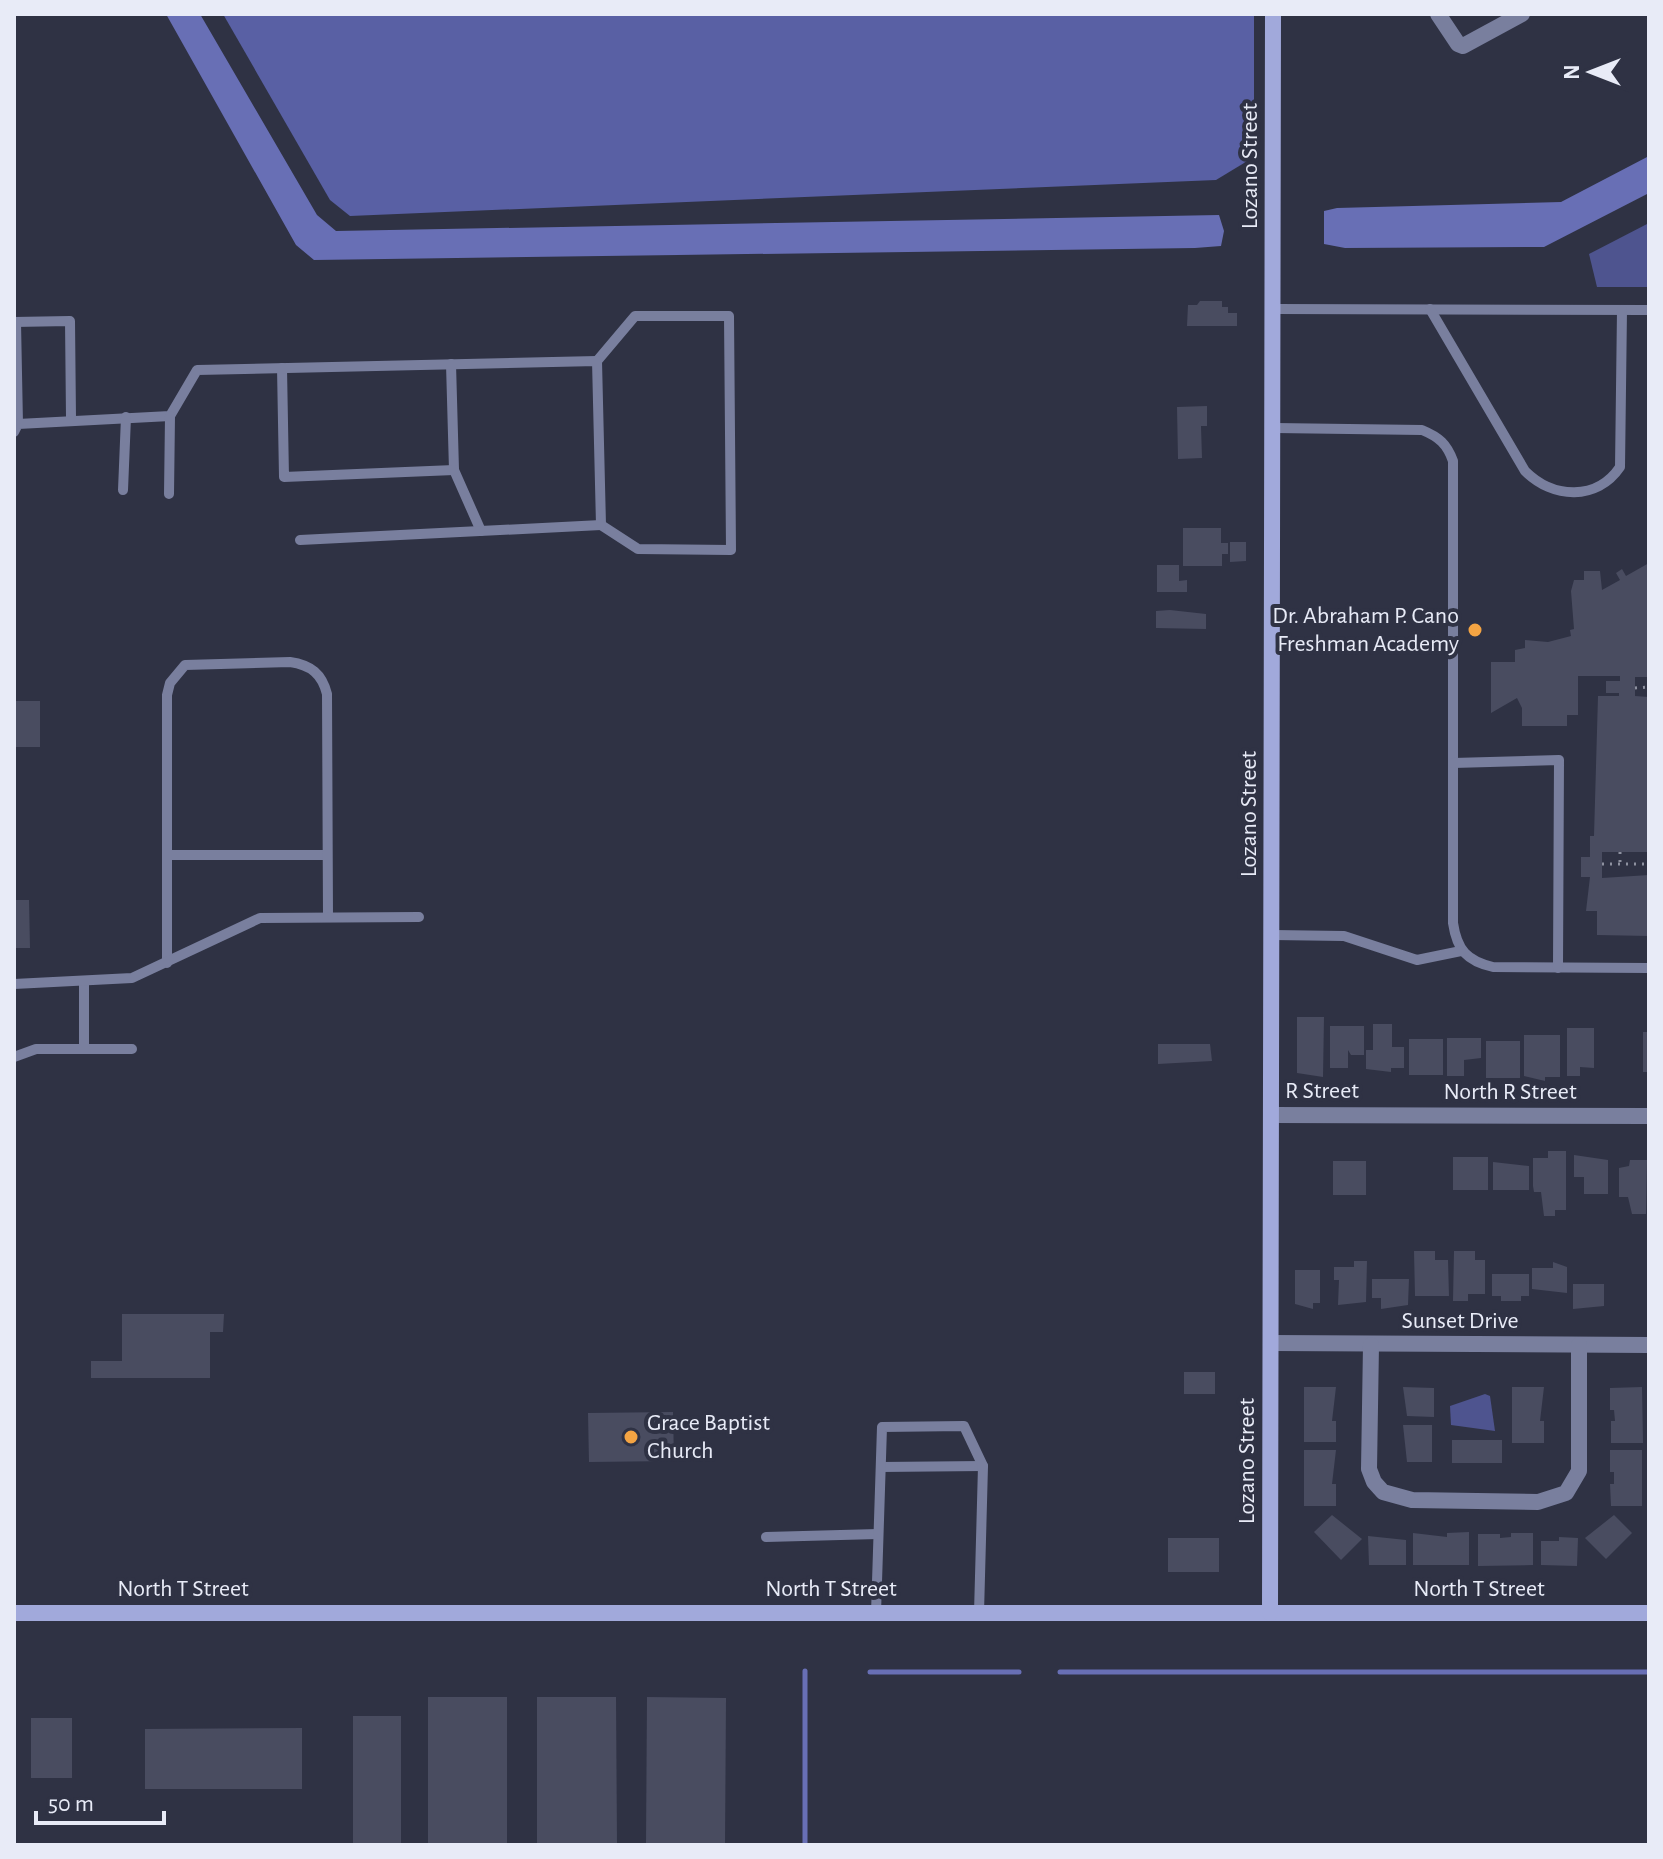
<svg xmlns="http://www.w3.org/2000/svg" width="1663" height="1859" viewBox="0 0 1663 1859" font-family="'Alegreya Sans',sans-serif">
<style>
.green{fill:#4e548f}
.forest{fill:#5960a4}
.water{fill:#686fb5}
.lines{fill:none;stroke-linecap:round;stroke-linejoin:round}
.stream{stroke:#686fb5;stroke-width:5}
.building{fill:#494c60}
.path{stroke:#8e91a0;stroke-width:3;stroke-dasharray:2 6;stroke-linecap:butt}
.lane{stroke:#797f9e;stroke-width:10}
.street{stroke:#797f9e;stroke-width:16}
.secondary{stroke:#a1a9db;stroke-width:16}
.poi-dot{fill:#f4a443;stroke:#2f3244;stroke-width:3}
.labels{text-anchor:middle;dominant-baseline:central;stroke-width:8;stroke-linejoin:round;paint-order:stroke}
.street-label{font-size:24px;fill:#e8ebf7;stroke:#2f3244}
.poi-label{font-size:24px;fill:#e8ebf7;stroke:#2f3244;text-anchor:end}
</style>
<rect width="100%" height="100%" fill="#2f3244"/>
<!-- green -->
<g class="green">
<path d="M1649 223V287H1597L1589 254Z"/>
<path d="M1485 1394 1490 1396 1495 1431 1451 1425 1450 1406Z"/>
</g>
<!-- forest -->
<path class="forest" d="M223 14H1254V157L1216 180 350 216 330 200Z"/>
<!-- water -->
<g class="water">
<path d="M166 14H200L317 215 336 231 1219 215 1224 231 1221 246 1195 248 314 260 296 245Z"/>
<path d="M1649 156V193L1544 247 1345 248 1324 244V211L1337 208 1561 202Z"/>
</g>
<g class="lines">
<!-- stream -->
<g class="stream">
<path d="M870 1672H1019"/>
<path d="M1060 1672H1649"/>
<path d="M805 1845V1671"/>
</g>
</g>
<!-- building -->
<g class="building">
<path d="M1200 301H1222V307H1228V313H1237V326H1187L1188 305H1197Z"/>
<path d="M1207 406V426H1201L1202 458 1178 459 1177 407Z"/>
<path d="M1183 528H1221V543H1228V554H1222V566H1183Z"/>
<path d="M1230 542H1246V561L1230 562Z"/>
<path d="M1649 563V677H1635V696L1649 697V852H1602V878L1649 875V936L1597 935V911H1586L1590 877H1581V857H1590V836H1594L1598 696H1619V693H1606V681H1620V676H1578V715H1567V726H1522V708L1517 698 1491 713V662H1515V650L1525 648V640L1548 642 1571 636 1570 630 1574 629 1571 591 1574 580H1584V571H1600L1602 590 1620 580 1616 573 1622 569 1626 576Z"/>
<path d="M1157 565H1179V581L1187 580V592H1157Z"/>
<path d="M1170 610 1206 614V629L1156 628V611Z"/>
<rect x="14" y="701" width="26" height="46"/>
<path d="M14 900H29L30 948H14Z"/>
<path d="M1297 1017H1324L1323 1077 1297 1073Z"/>
<path d="M1373 1024H1392V1047H1404V1068H1391V1072L1366 1069V1050H1373Z"/>
<path d="M1330 1026H1364V1055H1351L1348 1050V1068H1330Z"/>
<path d="M1567 1028H1594V1068L1580 1067V1076H1567Z"/>
<rect x="1643" y="1032" width="6" height="40"/>
<path d="M1524 1035H1560V1077H1545V1081L1524 1076Z"/>
<path d="M1447 1038H1481V1058L1464 1060V1076H1447Z"/>
<rect x="1409" y="1039" width="34" height="36"/>
<rect x="1486" y="1041" width="34" height="37"/>
<path d="M1158 1044H1210L1212 1061 1158 1064Z"/>
<path d="M1548 1151H1566V1210H1555V1216H1544L1541 1192H1534L1533 1186V1158H1548Z"/>
<path d="M1574 1155 1608 1160V1194H1584V1177H1574Z"/>
<rect x="1453" y="1157" width="35" height="33"/>
<path d="M1630 1160H1647L1646 1214H1632L1628 1197H1619V1168L1629 1166Z"/>
<rect x="1333" y="1161" width="33" height="34"/>
<path d="M1493 1162 1529 1166V1190H1493Z"/>
<path d="M1414 1251H1435V1260H1448L1449 1296H1415Z"/>
<path d="M1454 1251H1475V1260H1485V1294H1468V1301H1453Z"/>
<path d="M1354 1261H1367L1366 1302 1338 1305 1339 1280H1334V1267H1354Z"/>
<path d="M1553 1262 1567 1267V1293L1532 1289V1268H1553Z"/>
<path d="M1295 1270H1320V1303H1313V1309L1295 1304Z"/>
<path d="M1492 1274H1529V1296H1521V1301H1501V1296H1492Z"/>
<path d="M1372 1279H1409L1408 1305 1381 1309V1298H1372Z"/>
<path d="M1573 1284H1604V1306L1573 1309Z"/>
<path d="M122 1314H224L223 1332H210V1378H91V1361H122Z"/>
<rect x="1184" y="1372" width="31" height="22"/>
<path d="M1304 1387H1336L1332 1421H1336V1442H1304Z"/>
<path d="M1403 1387 1434 1388V1417L1407 1416Z"/>
<path d="M1512 1387H1544L1540 1421H1544V1443H1512Z"/>
<path d="M1642 1387 1643 1443H1611V1421H1615L1614 1410H1610V1388Z"/>
<path d="M673 1412 674 1461 589 1462 588 1413Z"/>
<path d="M1403 1425H1432V1462H1407Z"/>
<rect x="1452" y="1440" width="50" height="23"/>
<path d="M1304 1450H1336L1332 1484H1336V1506H1304Z"/>
<path d="M1610 1450H1642V1506H1611L1610 1484H1614V1472H1610Z"/>
<path d="M1332 1515 1362 1539 1341 1560 1314 1532Z"/>
<path d="M1614 1515 1632 1533 1606 1559 1585 1538Z"/>
<path d="M1469 1532V1565H1413V1533L1447 1537V1533Z"/>
<path d="M1511 1533H1533V1565L1478 1566V1534H1500V1538L1511 1537Z"/>
<path d="M1368 1536 1406 1540V1565H1369Z"/>
<path d="M1559 1537 1578 1538 1577 1566 1541 1565V1541H1559Z"/>
<rect x="1168" y="1538" width="51" height="34"/>
<rect x="428" y="1697" width="79" height="148"/>
<path d="M537 1697H616L617 1845H537Z"/>
<path d="M647 1697 726 1698 725 1845H646Z"/>
<rect x="353" y="1716" width="48" height="129"/>
<rect x="31" y="1718" width="41" height="60"/>
<path d="M302 1728V1789H145V1729Z"/>
</g>
<g class="lines">
<!-- path -->
<g class="path">
<path d="M1635 688 1649 687"/>
<path d="M1620 852V864"/>
<path d="M1602 864H1649"/>
</g>
<!-- lane -->
<g class="lane">
<path d="M1275 309 1649 310"/>
<path d="M1430 309 1525 471C1553 499 1597 501 1620 467L1622 310"/>
<path d="M14 322 70 321 71 418"/>
<path d="M16 322 18 424"/>
<path d="M597 361 635 316H729L731 550 638 549 601 525"/>
<path d="M451 364 454 470 481 531"/>
<path d="M282 368 284 477 454 470"/>
<path d="M1275 428 1422 430C1439 437 1447 444 1453 461V923C1457 950 1467 961 1493 967L1649 968"/>
<path d="M14 432 18 424 170 416 197 370 597 361 601 525 300 540"/>
<path d="M123 490 126 417"/>
<path d="M169 494 170 416"/>
<path d="M1453 763 1559 760 1558 968"/>
<path d="M167 855H327"/>
<path d="M1273 935 1344 936 1417 960 1461 951"/>
<path d="M167 963V695L170 683 185 665 290 662C311 665 322 674 327 694L328 916"/>
<path d="M84 982V1049"/>
<path d="M14 984 132 978 260 918 419 917"/>
<path d="M14 1057 36 1049H132"/>
<path d="M881 1467 983 1466"/>
<path d="M766 1537 878 1534"/>
<path d="M876 1613 882 1427 964 1426 983 1466 979 1613"/>
</g>
<!-- street -->
<g class="street">
<path d="M1438 14 1458 44 1463 46 1522 14"/>
<path d="M1272 1115 1649 1116"/>
<path d="M1271 1343 1649 1345"/>
<path d="M1371 1345 1369 1469 1374 1482 1383 1492 1412 1500 1538 1502 1566 1493 1579 1471V1345"/>
</g>
<!-- secondary -->
<g class="secondary">
<path d="M14 1613H1649"/>
<path d="M1270 1613 1273 14"/>
</g>
</g>
<!-- markers -->
<g class="poi-dot">
<circle cx="1475" cy="630" r="8"/>
<circle cx="631" cy="1437" r="8"/>
</g>
<g class="labels">
<!-- street labels -->
<g class="street-label">
<text transform="translate(1250 166) rotate(-90)">Lozano Street</text>
<text transform="translate(1249 814) rotate(-90)">Lozano Street</text>
<text x="1322" y="1091">R Street</text>
<text x="1510" y="1092">North R Street</text>
<text x="1460" y="1321">Sunset Drive</text>
<text transform="translate(1247 1461) rotate(-90)">Lozano Street</text>
<text x="183" y="1589">North T Street</text>
<text x="831" y="1589">North T Street</text>
<text x="1479" y="1589">North T Street</text>
</g>
<!-- poi labels -->
<g class="poi-label">
<text x="1459" y="616">Dr. Abraham P. Cano<tspan x="1459" dy="28">Freshman Academy</tspan></text>
<text x="647" y="1423" text-anchor="start">Grace Baptist<tspan x="647" dy="28">Church</tspan></text>
</g>
</g>
<!-- border -->
<rect width="1663" height="1859" fill="none" stroke="#e8ebf7" stroke-width="32"/>
<!-- north arrow -->
<g transform="translate(1591 72) rotate(270)" stroke="#2f3244" stroke-width="6" paint-order="stroke">
<path d="M0-6L14 30L0 20L-14 30Z" fill="#e8ebf7"/>
<text y="-12" font-size="22" font-weight="bold" text-anchor="middle" fill="#e8ebf7">N</text>
</g>
<!-- scale -->
<path d="M36 1811v12h128v-12" fill="none" stroke="#e8ebf7" stroke-width="4"/>
<text x="48" y="1811" font-size="24" fill="#e8ebf7" stroke="#2f3244" stroke-width="6" paint-order="stroke">50 m</text>
</svg>
